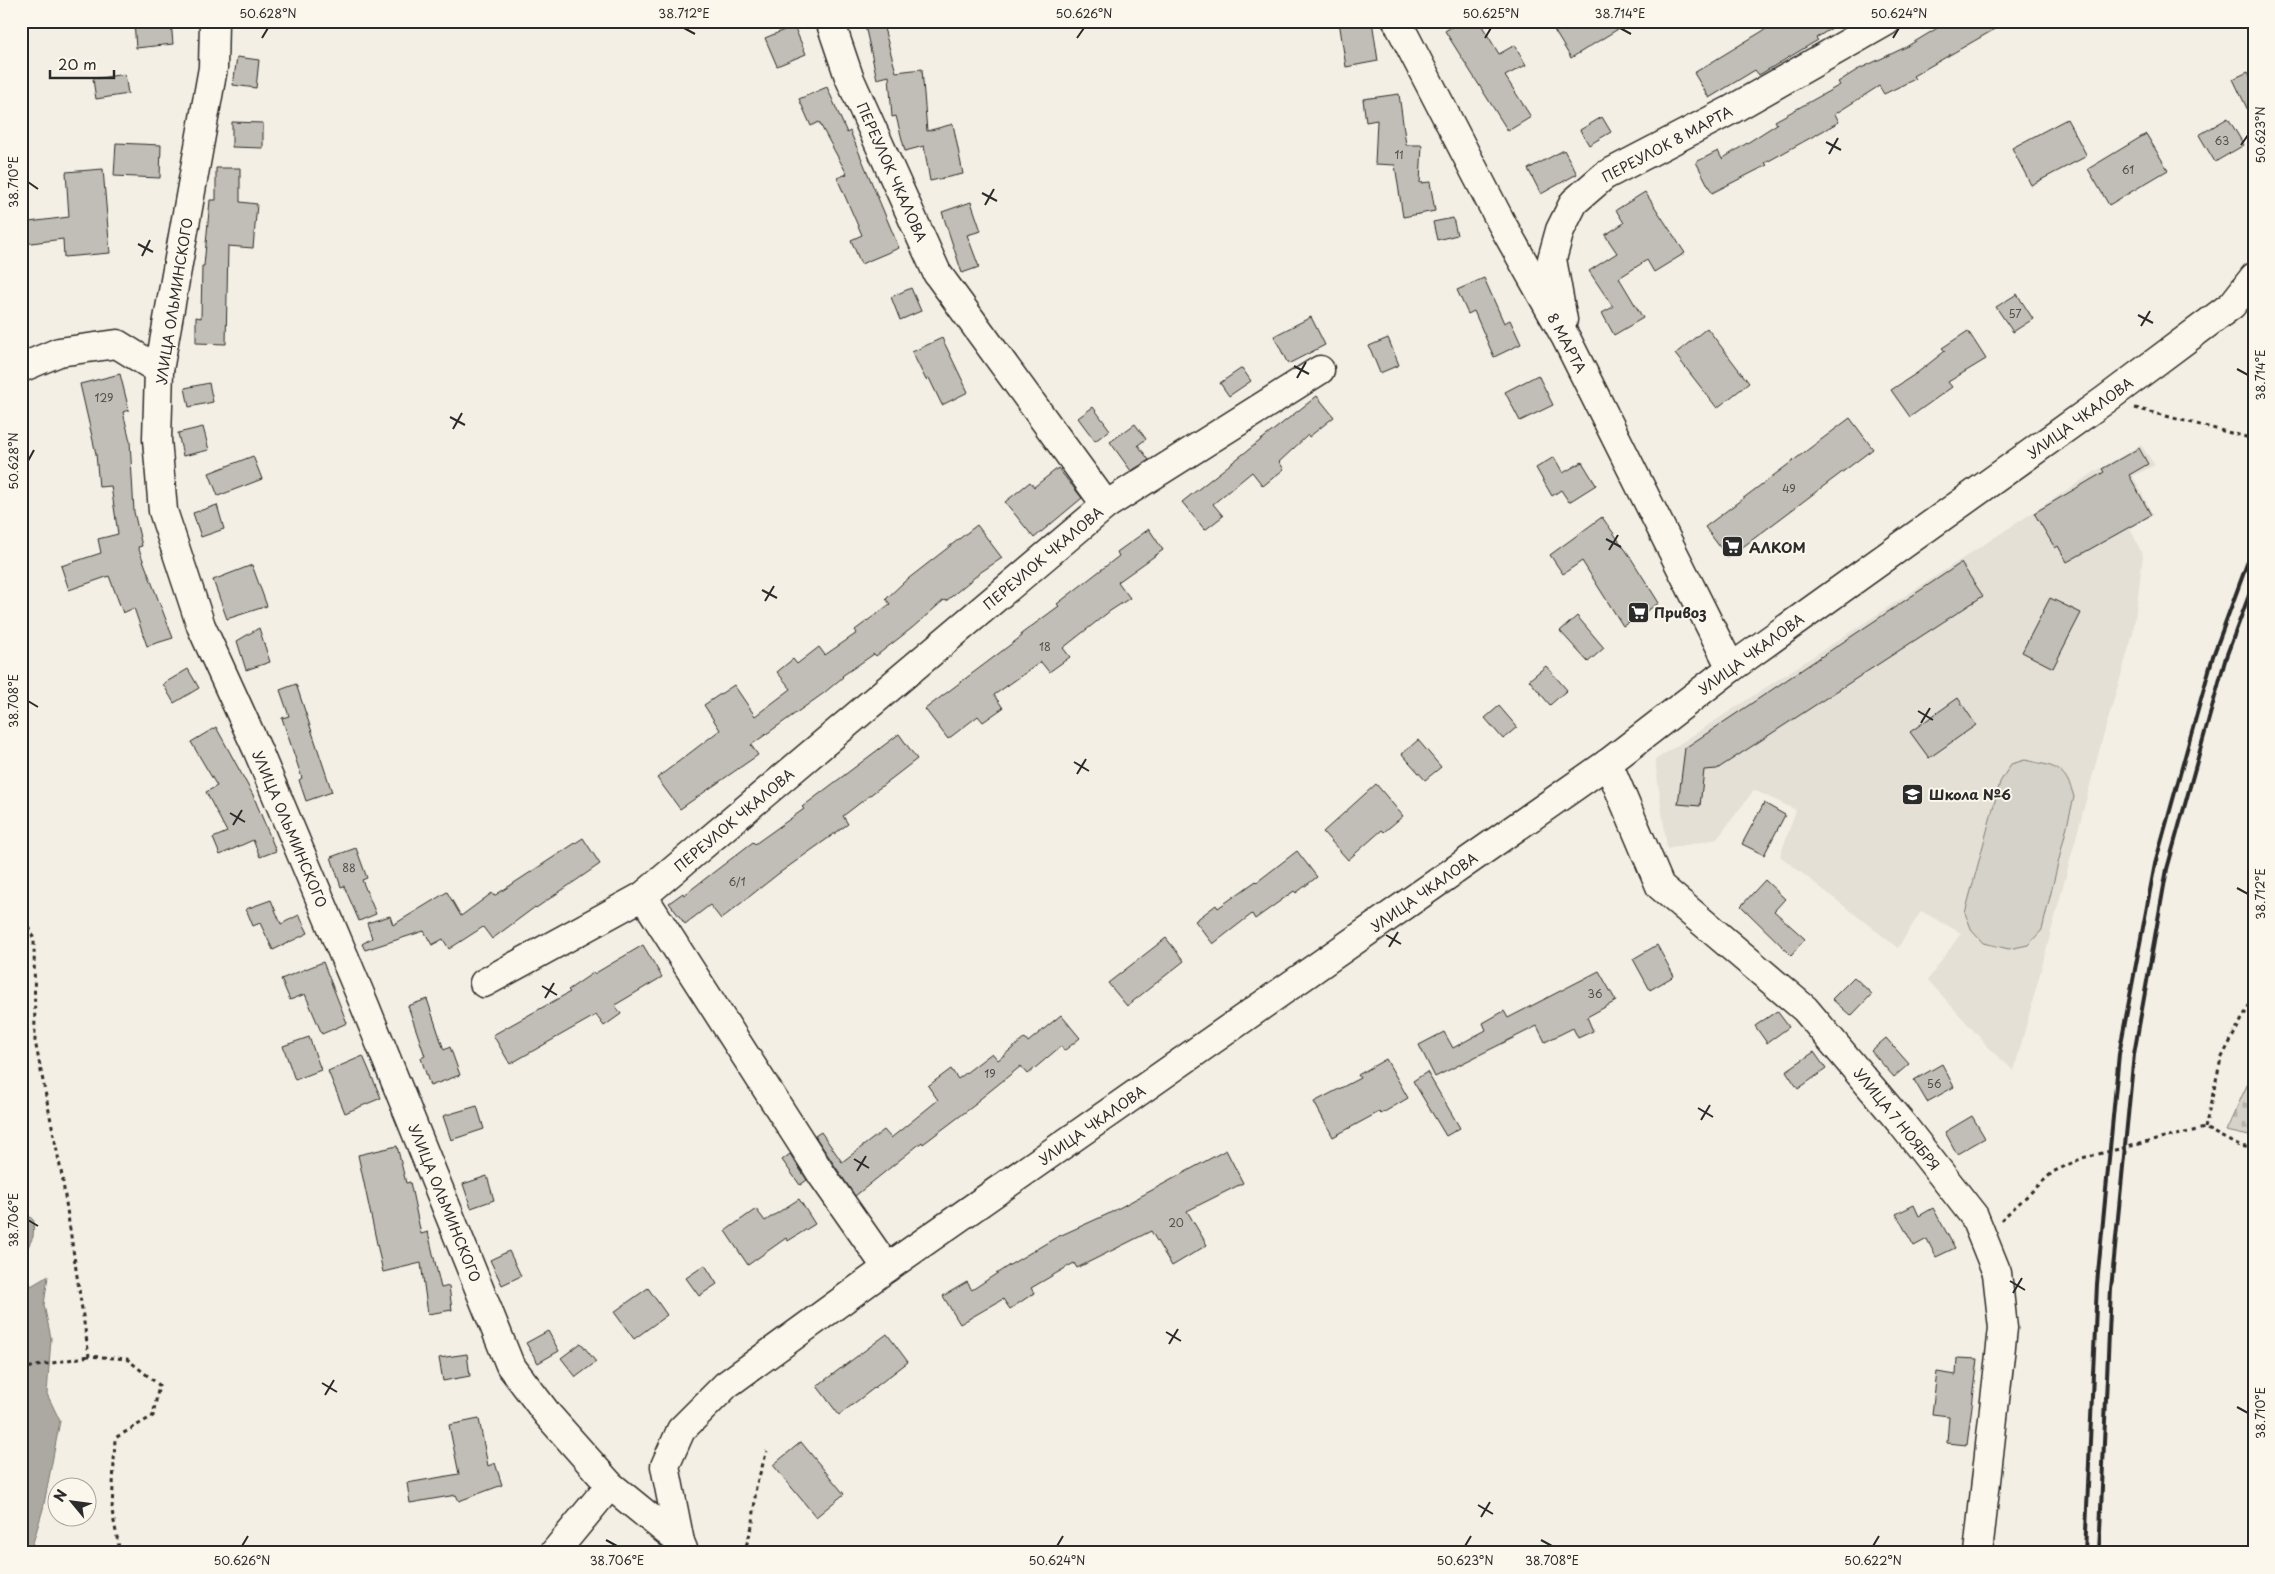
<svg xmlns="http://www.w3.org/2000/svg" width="2275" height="1574" viewBox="0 0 2275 1574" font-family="'Playpen Sans',sans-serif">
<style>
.built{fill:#e4e0d6}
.cemetery{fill:url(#cemetery-stones);stroke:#807e7a}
.pitch{fill:#d5d2c9;stroke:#807e7a}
.water{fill:#aca9a2;stroke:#787772}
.building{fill:#c0beb6;stroke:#2b2b2b}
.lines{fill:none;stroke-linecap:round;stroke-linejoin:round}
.minor-casing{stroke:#2b2b2b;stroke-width:31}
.path{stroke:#2b2b2b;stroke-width:3;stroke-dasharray:4 4;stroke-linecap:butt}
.minor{stroke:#fbf7ec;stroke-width:28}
.rail{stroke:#2b2b2b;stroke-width:4}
.ticks{fill:none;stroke:#2b2b2b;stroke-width:2}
.labels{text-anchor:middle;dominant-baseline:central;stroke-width:4;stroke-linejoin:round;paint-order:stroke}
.number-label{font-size:11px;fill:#50504e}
.street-label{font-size:14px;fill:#2b2b2b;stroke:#fbf7ec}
.poi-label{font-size:14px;font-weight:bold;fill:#2b2b2b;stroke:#fbf7ec;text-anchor:start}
.neatline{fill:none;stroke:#2b2b2b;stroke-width:2}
.ticks-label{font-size:12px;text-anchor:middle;fill:#2b2b2b}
</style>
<defs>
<pattern id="cemetery-stones" width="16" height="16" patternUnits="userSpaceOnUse" patternTransform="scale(1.25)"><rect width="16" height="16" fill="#d5d2c9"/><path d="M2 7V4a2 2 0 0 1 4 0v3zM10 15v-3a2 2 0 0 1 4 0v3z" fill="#b7b4ad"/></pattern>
</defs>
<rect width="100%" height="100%" fill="#f3efe4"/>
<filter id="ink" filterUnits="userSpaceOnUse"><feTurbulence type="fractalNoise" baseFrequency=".02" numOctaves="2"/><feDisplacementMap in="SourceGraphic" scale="10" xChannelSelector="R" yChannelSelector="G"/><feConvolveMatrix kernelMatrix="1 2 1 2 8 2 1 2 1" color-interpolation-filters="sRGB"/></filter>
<g filter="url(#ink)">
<!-- built -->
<path class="built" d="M2141 445 2155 465 2133 476 2153 515 2130 528 2143 556 2133 634 2101 744 2014 1071 1992 1051 1928 980 1961 933 1921 911 1898 948 1780 856 1796 810 1754 790 1717 839 1667 849 1655 760 2099 469Z"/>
<!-- cemetery -->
<path class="cemetery" d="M2254 1070V1137L2226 1131Z"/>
<!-- pitch -->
<path class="pitch" d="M2025 760C2055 767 2065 765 2074 797L2042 930 2028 945 2009 949 1983 943 1972 931 1965 913 2000 782 2011 764Z"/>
<!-- water -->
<path class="water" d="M21 1207 34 1221 33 1237 22 1259 31 1286 48 1276 44 1305 51 1338 47 1394 60 1421 43 1509 30 1553H21Z"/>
<!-- building -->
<g class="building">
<path d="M134 21H171L173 44 136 48Z"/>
<path d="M864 21H882L896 72 922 69 927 131 953 124 963 174 930 181 924 146 905 151 896 116 892 117 889 76 877 79Z"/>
<path d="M1339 21H1372L1378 61 1346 67Z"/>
<path d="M1461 21H1479L1499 54 1515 45 1526 65 1505 76 1531 117 1508 131 1445 31Z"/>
<path d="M1567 21H1631L1571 58 1554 30Z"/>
<path d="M1779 21H1843L1816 38 1818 40 1759 75 1755 70 1709 98 1694 73Z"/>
<path d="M1949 21H2009L1913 76 1915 79 1884 94 1879 86 1835 114 1839 122 1765 163 1767 165 1712 193 1696 162 1718 151 1722 159 1777 124 1775 121 1840 85 1838 82 1857 70 1906 47Z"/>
<path d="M794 26 806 54 777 66 765 38Z"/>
<path d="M237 57 259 60 256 88 233 85Z"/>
<path d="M2248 72 2254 84V123L2233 79Z"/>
<path d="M125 74 128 94 96 99 93 79Z"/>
<path d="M827 87 847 133 850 131 899 248 861 264 851 240 862 235 837 178 847 174 819 122 811 126 799 99Z"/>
<path d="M1399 94 1406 145H1422L1420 183 1430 182 1435 211 1403 217 1395 165 1375 164 1377 120 1366 122 1363 99Z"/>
<path d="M1602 117 1611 132 1589 145 1580 130Z"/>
<path d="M2228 118 2244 145 2215 162 2199 135Z"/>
<path d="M2067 119 2087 156 2031 185 2012 148Z"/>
<path d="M232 122 263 123V148L232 147Z"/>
<path d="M2146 134 2168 170 2109 205 2088 169Z"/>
<path d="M116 143 161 145 160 178 114 176Z"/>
<path d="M1564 150 1577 174 1541 194 1528 169Z"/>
<path d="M216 168H240V202L257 204 253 248 228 246 226 344 196 343V317L201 318 202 266H204L210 200H216Z"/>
<path d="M103 169 110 253 64 257 63 239 23 244 21 223 69 217 66 172Z"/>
<path d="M1645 192 1685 253 1654 272 1647 260 1619 278 1643 318 1614 335 1602 313 1613 307 1589 271 1617 253 1605 235 1624 223 1616 210Z"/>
<path d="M971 202 981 231 967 235 979 267 962 273 942 212Z"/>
<path d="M1453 218 1457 235 1437 240 1433 222Z"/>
<path d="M1484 278 1504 323 1510 320 1521 344 1494 357 1474 311 1468 314 1457 290Z"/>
<path d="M911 288 921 311 900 320 891 297Z"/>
<path d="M2017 294 2033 319 2013 332 1996 307Z"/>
<path d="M1311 317 1325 345 1288 364 1274 336Z"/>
<path d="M1707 328 1749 383 1717 408 1675 354Z"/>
<path d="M1968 331 1986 359 1948 382 1952 387 1910 417 1891 390 1917 373 1945 351 1942 348Z"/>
<path d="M942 338 968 392 942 405 929 378 926 380 912 352Z"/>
<path d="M1388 338 1399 365 1380 373 1369 346Z"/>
<path d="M1242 368 1251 381 1229 396 1220 383Z"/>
<path d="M120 374 129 410 123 412 130 441 134 512 142 546 138 547 173 638 147 646 134 608 123 613 109 576 69 590 61 566 101 553 98 539 118 534 111 486 99 487 96 454 80 384Z"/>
<path d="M1538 375 1553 405 1520 421 1505 392Z"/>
<path d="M209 383 213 402 189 407 185 388Z"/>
<path d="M1317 396 1334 417 1309 437 1308 435 1279 462 1284 469 1263 486 1252 472 1213 504 1223 516 1205 530 1182 502Z"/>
<path d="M1093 407 1110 430 1095 441 1078 418Z"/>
<path d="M1850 418 1873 449 1728 558 1705 527Z"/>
<path d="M1135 424 1146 439 1138 445 1149 460 1131 471 1110 442Z"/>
<path d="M203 427 209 450 183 456 178 433Z"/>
<path d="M2139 448 2148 464 2129 475 2151 515 2067 562 2058 546 2055 548 2034 513 2104 472 2102 469Z"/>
<path d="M253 456 262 479 218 496 209 473Z"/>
<path d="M1554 457 1563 473 1582 462 1596 485 1569 502 1561 490 1552 496 1536 468Z"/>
<path d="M1058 468 1082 498 1034 538 1005 502 1030 482 1034 487Z"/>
<path d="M217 505 224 529 201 537 193 513Z"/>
<path d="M1602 517 1629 555 1659 603 1623 626 1582 561 1563 574 1550 555Z"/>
<path d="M977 525 1002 558 981 572 946 601 944 600 912 628 876 656 874 654 842 676 843 677 824 693 751 745 758 755 680 809 657 778 720 730 704 705 734 685 755 716 791 689 777 672 793 659 797 664 819 647 825 655 857 633 855 630 890 604 886 599 904 582Z"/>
<path d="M1149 529 1163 550 1118 582 1130 598 1110 611 1063 648 1070 657 1049 672 1041 662 994 695 1003 708 983 722 978 716 948 739 925 709 1022 636 1021 634 1059 606 1057 604 1119 556 1117 552Z"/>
<path d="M1961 563 1983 596 1717 769 1704 770 1700 806 1678 804 1685 748Z"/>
<path d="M252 565 267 606 227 619 213 580Z"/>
<path d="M2050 598 2081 613 2053 668 2022 652Z"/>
<path d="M1577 616 1604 648 1588 662 1560 631Z"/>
<path d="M259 628 270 662 246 670 237 641Z"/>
<path d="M1546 666 1567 690 1550 705 1529 680Z"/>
<path d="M188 669 199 688 174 703 163 684Z"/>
<path d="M296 684 332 792 306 801 299 780 302 778 282 718 289 716 280 690Z"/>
<path d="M1958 698 1976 725 1929 758 1910 732Z"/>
<path d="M1499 706 1517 727 1503 739 1485 718Z"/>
<path d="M216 727 253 795 276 851 260 857 253 840 220 855 213 838 227 832 206 792 217 786 191 742Z"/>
<path d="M899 734 917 759 843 816 848 824 778 874 721 919 710 905 685 924 669 903 683 893 684 895 753 842 755 844 804 809 802 807Z"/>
<path d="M1418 740 1441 767 1425 780 1402 754Z"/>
<path d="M1376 784 1403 816 1384 832 1382 830 1348 860 1323 832Z"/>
<path d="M1764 803 1785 815 1764 855 1742 844Z"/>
<path d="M583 838 600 864 536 908 535 907 492 939 483 927 449 949 443 939 432 945 424 931 365 950 362 944 372 938 367 923 390 916 393 925 447 892 461 916 492 893 494 896Z"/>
<path d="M356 848 367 878 362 880 376 914 359 921 344 886 341 887 331 857Z"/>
<path d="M1297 851 1317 877 1296 893 1294 891 1255 919 1252 914 1213 944 1195 921 1216 905 1218 908 1256 881 1257 882Z"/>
<path d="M1765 880 1785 899 1774 911 1805 939 1791 955 1741 906Z"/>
<path d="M271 900 281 924 299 915 308 933 273 950 260 923 253 926 246 909Z"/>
<path d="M1166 938 1184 961 1127 1006 1108 983Z"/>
<path d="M643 945 662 977 615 1005 621 1014 604 1026 596 1015 510 1064 493 1035 570 992 568 990 593 973 594 974Z"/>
<path d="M1657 945 1674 976 1650 990 1633 959Z"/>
<path d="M323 962 347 1023 322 1034 305 994 290 1000 281 979Z"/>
<path d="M1599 971 1616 1001 1587 1017 1593 1031 1578 1038 1573 1028 1545 1042 1537 1026 1435 1077 1419 1045 1444 1032 1453 1048 1486 1030 1483 1023 1504 1011 1508 1018Z"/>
<path d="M1854 977 1872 994 1851 1016 1832 999Z"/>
<path d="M427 999 444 1050 450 1047 460 1075 430 1086 421 1058 425 1056 408 1006Z"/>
<path d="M1777 1011 1789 1027 1767 1043 1755 1026Z"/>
<path d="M1061 1015 1080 1038 1064 1051 1061 1046 1028 1074 1021 1066 975 1103 976 1104 923 1144 922 1142 855 1196 815 1136 821 1132 842 1162 884 1130 891 1138 938 1100 928 1086 951 1069 958 1079 992 1053 998 1060 1025 1038 1028 1042Z"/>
<path d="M309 1037 321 1070 295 1080 283 1046Z"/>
<path d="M1886 1038 1909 1064 1894 1077 1871 1051Z"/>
<path d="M1814 1052 1826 1069 1798 1089 1786 1071Z"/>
<path d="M363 1056 381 1098 345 1113 328 1071Z"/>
<path d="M1386 1059 1408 1098 1381 1114 1379 1112 1333 1137 1314 1102 1360 1078 1358 1075Z"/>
<path d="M1942 1064 1954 1087 1927 1102 1914 1080Z"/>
<path d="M1427 1072 1460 1128 1446 1136 1413 1081Z"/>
<path d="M477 1106 484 1129 451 1140 443 1116Z"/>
<path d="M1972 1116 1985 1138 1957 1154 1945 1132Z"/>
<path d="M397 1146 406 1183 410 1182 421 1234 428 1232 441 1288 449 1286 452 1310 428 1314 421 1263 383 1272 358 1155Z"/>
<path d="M1226 1150 1243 1183 1187 1211 1207 1245 1172 1266 1151 1231 1077 1268 1074 1263 1031 1288 1034 1293 1010 1309 1003 1299 960 1324 943 1296 967 1282 972 1290 1008 1266 1055 1238 1108 1214Z"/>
<path d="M790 1154 807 1180 800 1185 782 1160Z"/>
<path d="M487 1176 494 1200 471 1208 463 1184Z"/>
<path d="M799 1199 815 1224 788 1241 786 1238 748 1265 725 1231 756 1209 765 1221Z"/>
<path d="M1914 1205 1919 1216 1933 1208 1955 1248 1936 1257 1927 1239 1914 1246 1896 1214Z"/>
<path d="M509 1251 521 1276 502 1285 490 1260Z"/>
<path d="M705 1265 717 1284 699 1296 686 1278Z"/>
<path d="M648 1288 667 1315 634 1339 614 1312Z"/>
<path d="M548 1331 559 1351 538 1363 526 1343Z"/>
<path d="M887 1334 908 1362 839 1415 817 1386Z"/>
<path d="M581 1343 596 1362 576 1377 561 1358Z"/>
<path d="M467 1354 470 1376 443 1381 439 1358Z"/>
<path d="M1957 1358 1978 1359 1967 1445 1947 1443 1949 1416 1932 1414 1937 1372 1956 1375Z"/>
<path d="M479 1419 488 1466 495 1463 502 1485 459 1501 456 1495 410 1503 407 1483 459 1474 449 1425Z"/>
<path d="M801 1442 844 1494 816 1517 773 1465Z"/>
</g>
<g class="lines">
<defs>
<g id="minor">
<path d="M214 21 213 68 159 370 157 439 163 511 201 626 257 749 365 1006 510 1365 548 1415 610 1485 680 1542 683 1549"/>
<path d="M1397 21 1502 224 1566 338 1731 668"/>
<path d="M1563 320 1552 259 1560 230 1574 202 1604 176 1731 110 1887 21"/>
<path d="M21 368 59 352 117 344 159 370"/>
<path d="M1106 505 1320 370"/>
<path d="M1608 763 1660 886 1805 1009 1902 1124 1974 1216 1997 1273 2003 1328 1978 1553"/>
<path d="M643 896 822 1175 887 1268"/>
<path d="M484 983 643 896 1106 505 937 273 849 77 830 21"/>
<path d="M680 1542 665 1466 681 1430 726 1385 887 1268 1608 763 1731 668 2105 400 2232 305 2254 277"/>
<path d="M554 1553 610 1485"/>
</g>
</defs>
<!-- minor casing -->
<use href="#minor" class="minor-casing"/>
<!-- path -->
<g class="path">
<path d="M2135 408 2254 439"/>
<path d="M21 904 34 940 35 1041 62 1176 89 1356 127 1359 159 1385 153 1416 115 1438 112 1511 120 1553"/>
<path d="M2205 1128 2221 1059 2254 996"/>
<path d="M2001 1220 2053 1172 2082 1158 2205 1128 2237 1145 2254 1149"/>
<path d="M21 1369 89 1356"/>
<path d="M744 1553 753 1523 756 1486 767 1451"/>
</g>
<!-- minor -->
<use href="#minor" class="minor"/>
<!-- rail -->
<g class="rail">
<path d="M2085 1553 2097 1284 2119 1054 2155 864 2213 656 2254 545"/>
<path d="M2099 1553 2111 1289 2134 1054 2167 869 2226 657 2254 582"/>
</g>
</g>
</g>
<!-- ticks -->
<path class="ticks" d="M684 28 695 34M1620 28 1631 34M262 38 268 28M1077 38 1084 28M1485 38 1491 28M1893 38 1899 28M1826 142 1841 150M2241 145 2248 135M1829 154 1838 138M28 182 38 189M982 193 997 201M985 205 994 189M138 244 153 252M142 256 150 240M2138 315 2153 323M2141 326 2150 311M1294 366 1309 374M2237 369 2248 375M1297 378 1306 362M450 417 465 425M453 429 462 413M28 461 34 450M1606 539 1621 547M1609 550 1618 535M762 590 777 598M765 601 774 586M28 701 38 707M1918 711 1933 720M1921 723 1930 708M1074 762 1089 771M1077 774 1086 759M230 813 245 822M233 825 242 810M2237 888 2248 894M1386 935 1401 944M1389 947 1398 932M542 986 557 995M545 998 554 983M1698 1108 1713 1117M1701 1120 1710 1105M854 1159 869 1168M857 1171 866 1156M28 1220 38 1226M2010 1281 2025 1290M2013 1293 2022 1278M1166 1332 1181 1341M1169 1344 1178 1329M322 1383 337 1392M325 1395 334 1380M2237 1407 2248 1413M1478 1505 1493 1514M1481 1517 1490 1502M606 1540 617 1546M1541 1540 1552 1546M242 1546 248 1536M1057 1546 1063 1536M1465 1546 1471 1536M1873 1546 1879 1536"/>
<!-- icons -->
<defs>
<symbol id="supermarket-square" viewBox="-11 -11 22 22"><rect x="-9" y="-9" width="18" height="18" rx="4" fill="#2b2b2b" stroke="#fbf7ec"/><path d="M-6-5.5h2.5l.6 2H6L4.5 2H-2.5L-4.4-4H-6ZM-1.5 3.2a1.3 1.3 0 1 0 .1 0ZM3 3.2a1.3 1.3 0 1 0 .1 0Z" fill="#fff"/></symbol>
<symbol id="school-square" viewBox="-11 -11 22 22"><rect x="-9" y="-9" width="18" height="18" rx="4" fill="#2b2b2b" stroke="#fbf7ec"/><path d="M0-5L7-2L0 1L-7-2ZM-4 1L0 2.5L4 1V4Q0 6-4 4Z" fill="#fff"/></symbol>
</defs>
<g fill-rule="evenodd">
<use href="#supermarket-square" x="1720" y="534" width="25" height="25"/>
<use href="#supermarket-square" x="1626" y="600" width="25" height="25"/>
<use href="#school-square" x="1900" y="782" width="25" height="25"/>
</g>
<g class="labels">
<!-- number labels -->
<g class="number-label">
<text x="2222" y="140">63</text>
<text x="1399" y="154">11</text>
<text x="2128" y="169">61</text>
<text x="2015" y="313">57</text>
<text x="104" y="397">129</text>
<text x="1789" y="488">49</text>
<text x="1045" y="646">18</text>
<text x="349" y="867">88</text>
<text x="737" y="881">6/1</text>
<text x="1595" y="993">36</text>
<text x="990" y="1073">19</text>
<text x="1934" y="1083">56</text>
<text x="1176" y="1222">20</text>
</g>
<!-- street labels -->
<g class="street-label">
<text transform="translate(1667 144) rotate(-28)">ПЕРЕУЛОК 8 МАРТА</text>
<text transform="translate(892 172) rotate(66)">ПЕРЕУЛОК ЧКАЛОВА</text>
<text transform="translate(174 301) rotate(-81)">УЛИЦА ОЛЬМИНСКОГО</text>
<text transform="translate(1567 343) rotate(62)">8 МАРТА</text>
<text transform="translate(2080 418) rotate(-36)">УЛИЦА ЧКАЛОВА</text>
<text transform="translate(1043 558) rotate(-40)">ПЕРЕУЛОК ЧКАЛОВА</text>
<text transform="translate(1751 654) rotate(-36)">УЛИЦА ЧКАЛОВА</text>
<text transform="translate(734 820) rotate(-40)">ПЕРЕУЛОК ЧКАЛОВА</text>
<text transform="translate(290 829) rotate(67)">УЛИЦА ОЛЬМИНСКОГО</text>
<text transform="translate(1424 892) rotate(-35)">УЛИЦА ЧКАЛОВА</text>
<text transform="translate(1897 1119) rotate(51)">УЛИЦА 7 НОЯБРЯ</text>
<text transform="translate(1092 1125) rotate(-35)">УЛИЦА ЧКАЛОВА</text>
<text transform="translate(445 1203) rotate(68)">УЛИЦА ОЛЬМИНСКОГО</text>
</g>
<!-- poi labels -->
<g class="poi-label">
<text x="1749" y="547">АЛКОМ</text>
<text x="1654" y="612">Привоз</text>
<text x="1929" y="794">Школа №6</text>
</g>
</g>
<!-- margin -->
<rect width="2275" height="1574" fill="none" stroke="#fbf7ec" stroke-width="55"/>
<!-- north arrow -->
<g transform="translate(72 1502) rotate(299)"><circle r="24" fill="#fbf7ec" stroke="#a8a59f"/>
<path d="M0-4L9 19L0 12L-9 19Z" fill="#2b2b2b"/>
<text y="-8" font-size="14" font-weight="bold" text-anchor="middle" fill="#2b2b2b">N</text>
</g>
<!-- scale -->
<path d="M50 70v8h64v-8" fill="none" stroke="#2b2b2b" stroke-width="2.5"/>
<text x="58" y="70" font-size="15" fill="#2b2b2b" stroke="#fbf7ec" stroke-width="4" paint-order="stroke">20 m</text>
<rect x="28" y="28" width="2220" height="1518" class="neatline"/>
<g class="ticks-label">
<text x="268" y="18">50.628°N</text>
<text x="684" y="18">38.712°E</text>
<text x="1084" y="18">50.626°N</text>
<text x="1491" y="18">50.625°N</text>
<text x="1620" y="18">38.714°E</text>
<text x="1899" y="18">50.624°N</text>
<text transform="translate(2261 135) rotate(-90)" y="4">50.623°N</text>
<text transform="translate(14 182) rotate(-90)" y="4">38.710°E</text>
<text transform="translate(2261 375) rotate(-90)" y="4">38.714°E</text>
<text transform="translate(14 461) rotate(-90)" y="4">50.628°N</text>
<text transform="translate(14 701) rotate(-90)" y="4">38.708°E</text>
<text transform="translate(2261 894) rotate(-90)" y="4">38.712°E</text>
<text transform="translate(14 1220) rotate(-90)" y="4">38.706°E</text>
<text transform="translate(2261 1413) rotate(-90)" y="4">38.710°E</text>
<text x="242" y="1565">50.626°N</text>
<text x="617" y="1565">38.706°E</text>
<text x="1057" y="1565">50.624°N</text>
<text x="1465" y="1565">50.623°N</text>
<text x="1552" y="1565">38.708°E</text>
<text x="1873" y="1565">50.622°N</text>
</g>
</svg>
